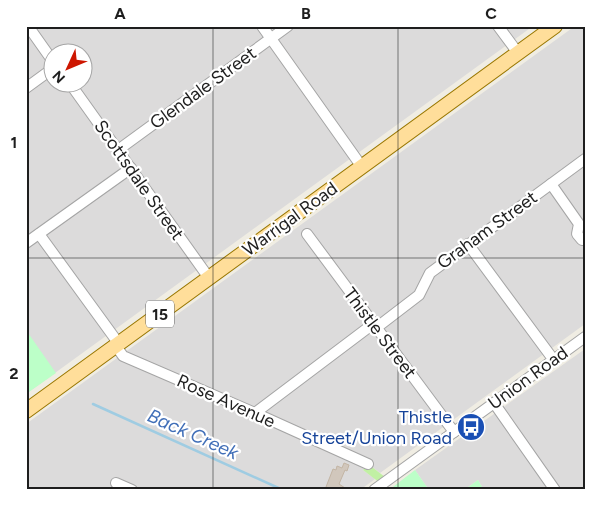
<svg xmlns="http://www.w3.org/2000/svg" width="611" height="516" viewBox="0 0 611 516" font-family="Figtree,sans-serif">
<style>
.residential{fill:#dcdbdb;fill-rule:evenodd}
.grass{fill:#c1f0a4}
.park{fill:#bcffc8}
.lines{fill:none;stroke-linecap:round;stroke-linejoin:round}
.stream{stroke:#9fcce2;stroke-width:2.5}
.building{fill:#d1c7bc;stroke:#c3b5a4}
.minor-casing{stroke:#a5a5a5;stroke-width:12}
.major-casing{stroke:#970;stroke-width:16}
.minor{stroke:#fff;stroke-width:10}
.major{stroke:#ffde9a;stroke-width:14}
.grid{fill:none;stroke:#1e1e1e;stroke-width:1;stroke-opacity:0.55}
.labels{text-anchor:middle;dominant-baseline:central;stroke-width:4.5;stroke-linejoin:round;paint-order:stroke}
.shield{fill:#fff;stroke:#626262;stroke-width:1}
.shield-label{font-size:16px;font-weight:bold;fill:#1e1e1e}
.street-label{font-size:18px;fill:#1e1e1e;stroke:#fff}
.transit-label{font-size:18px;fill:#164399;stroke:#fff;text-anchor:end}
.water-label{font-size:19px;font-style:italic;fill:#416fb8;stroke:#fff}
.neatline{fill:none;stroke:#1e1e1e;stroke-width:2}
.grid-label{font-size:16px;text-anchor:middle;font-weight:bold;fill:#1e1e1e}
</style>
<rect width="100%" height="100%" fill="#f0ede3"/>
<!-- residential -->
<g class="residential">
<path d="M26 26H533L26 394ZM52 52H82V82H52Z"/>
<path d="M575 26H585V324L380 473 368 464 363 470 375 479 360 490H26V424Z"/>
<path d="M585 349V490H484L478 480 464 490H429L415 470Z"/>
</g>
<!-- grass -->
<path class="grass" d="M368 464 385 477 380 483 363 470Z"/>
<!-- park -->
<g class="park">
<path d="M26 330 56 373 26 394Z"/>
<path d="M415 470 429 490H389Z"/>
<path d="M478 480 484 490H464Z"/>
</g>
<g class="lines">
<!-- stream -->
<path class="stream" d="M93 404 283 490"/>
</g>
<!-- building -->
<path class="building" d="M344 463 349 465 347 471 345 470 339 484 348 490H331L326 487 333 469 336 470 337 466 342 468Z"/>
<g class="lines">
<defs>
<g id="minor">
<path d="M28 26 52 60"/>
<path d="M262 26 362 167"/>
<path d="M498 26 518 53"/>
<path d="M69 82 209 278"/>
<path d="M26 88 52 69"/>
<path d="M118 150 288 26"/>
<path d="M551 184 579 224 577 234 582 240H585"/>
<path d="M39 234 119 344"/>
<path d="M307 234 454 432"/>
<path d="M26 243 131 168"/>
<path d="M468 244 553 359"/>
<path d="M376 328 419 295 430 273 585 159"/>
<path d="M116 346 123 356 255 413 368 464"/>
<path d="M494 403 555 490"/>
<path d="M255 413 373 324"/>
<path d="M116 483 132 490"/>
<path d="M374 490 585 337"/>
</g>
<path id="major" d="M26 411 555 26"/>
</defs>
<!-- minor casing -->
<use href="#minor" class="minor-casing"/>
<!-- major casing -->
<use href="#major" class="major-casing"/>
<!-- minor -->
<use href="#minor" class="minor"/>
<!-- major -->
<use href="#major" class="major"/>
</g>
<!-- grid -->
<path class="grid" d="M213 26V490M398 26V490M26 258H585"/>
<!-- icons -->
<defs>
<symbol id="bus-disc" viewBox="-11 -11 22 22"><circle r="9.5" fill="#1a4fb4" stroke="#fff"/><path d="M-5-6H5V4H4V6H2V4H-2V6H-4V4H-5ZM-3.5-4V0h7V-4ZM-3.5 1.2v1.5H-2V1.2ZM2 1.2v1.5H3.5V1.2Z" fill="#fff"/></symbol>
</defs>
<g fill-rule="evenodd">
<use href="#bus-disc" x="455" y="411" width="32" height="32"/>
</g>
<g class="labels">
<!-- shield labels -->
<rect class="shield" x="146" y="300.5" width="28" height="27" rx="4"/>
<g class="shield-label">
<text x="160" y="314">15</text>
</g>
<!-- street labels -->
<g class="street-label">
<text transform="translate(203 88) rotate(-36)">Glendale Street</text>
<text transform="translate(139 180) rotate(55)">Scottsdale Street</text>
<text transform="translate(290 219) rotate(-36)">Warrigal Road</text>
<text transform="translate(487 230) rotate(-36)">Graham Street</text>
<text transform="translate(380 333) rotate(53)">Thistle Street</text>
<text transform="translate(528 378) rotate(-36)">Union Road</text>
<text transform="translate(226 401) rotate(24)">Rose Avenue</text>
</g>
<!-- transit labels -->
<g class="transit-label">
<text x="452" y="417">Thistle<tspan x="452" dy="21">Street/Union Road</tspan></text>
</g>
<!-- water labels -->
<g class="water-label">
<text transform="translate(193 434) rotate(24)">Back Creek</text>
</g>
</g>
<!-- border -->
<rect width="611" height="516" fill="none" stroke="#ffffff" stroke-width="55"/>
<!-- north arrow -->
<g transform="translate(68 68) rotate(226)"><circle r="24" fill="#ffffff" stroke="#a5a5a5"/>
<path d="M0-4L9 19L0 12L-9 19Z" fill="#cd1600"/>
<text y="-8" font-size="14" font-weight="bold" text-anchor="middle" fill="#1e1e1e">N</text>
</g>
<rect x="28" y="28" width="556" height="460" class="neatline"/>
<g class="grid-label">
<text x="120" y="19">A</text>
<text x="306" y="19">B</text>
<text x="491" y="19">C</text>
<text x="14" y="148">1</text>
<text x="14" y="379">2</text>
</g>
</svg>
